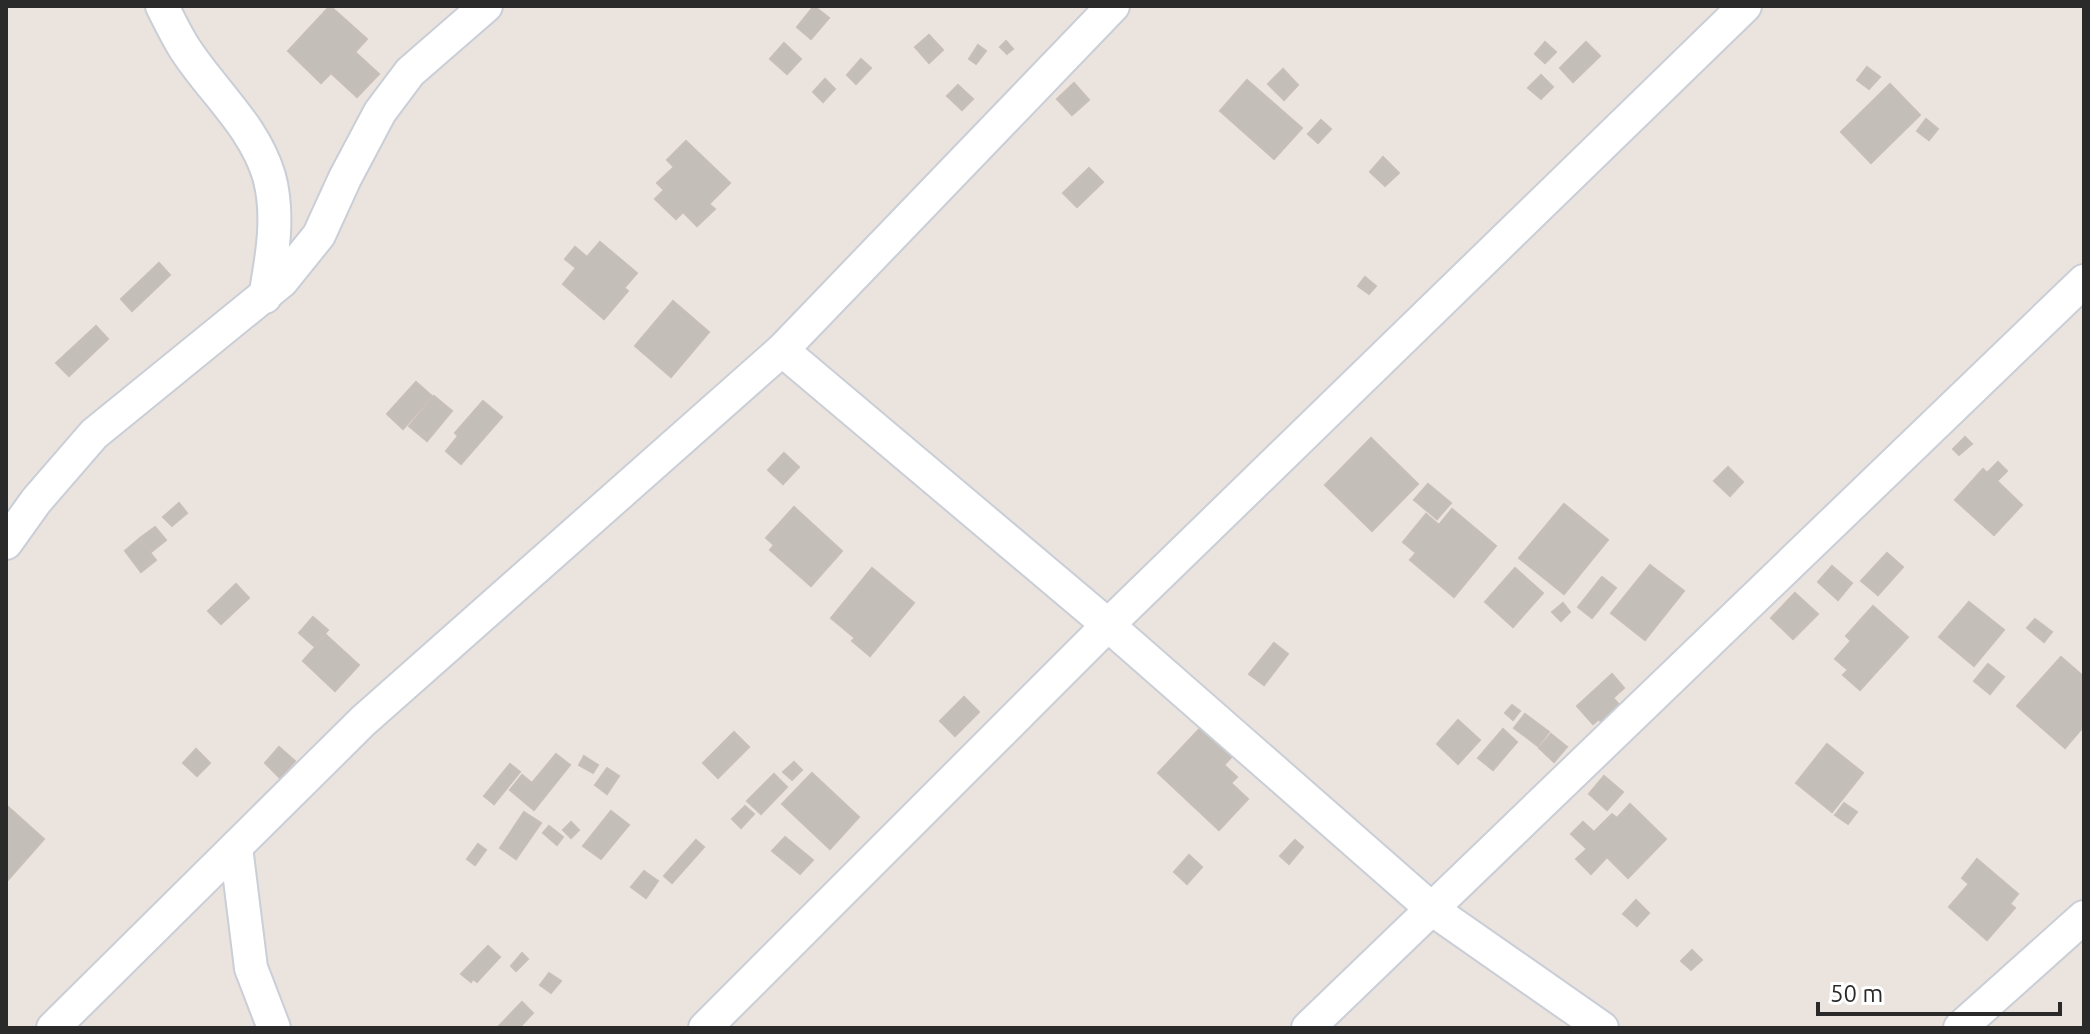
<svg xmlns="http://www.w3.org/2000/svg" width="2090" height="1034" viewBox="0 0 2090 1034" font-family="Ubuntu,sans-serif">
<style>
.building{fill:#c4beb9;stroke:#c6beb7;stroke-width:2}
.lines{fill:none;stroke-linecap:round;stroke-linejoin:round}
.street-casing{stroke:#c9ced7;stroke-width:36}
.street{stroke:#fff;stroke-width:32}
</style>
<rect width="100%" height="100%" fill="#ebe3dd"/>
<!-- building -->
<g class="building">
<path d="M330 6 367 39 355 52 379 74 357 97 331 73 321 83 288 51Z"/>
<path d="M814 6 829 18 811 39 797 27Z"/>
<path d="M929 35 943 50 929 63 915 47Z"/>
<path d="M1006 41 1013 49 1007 54 1000 47Z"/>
<path d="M1545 42 1556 52 1545 63 1535 54Z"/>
<path d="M1586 42 1600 56 1573 82 1560 68Z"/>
<path d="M784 43 801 59 787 74 770 59Z"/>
<path d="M978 45 986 51 976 64 969 59Z"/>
<path d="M861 59 871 68 856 84 847 75Z"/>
<path d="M1867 67 1880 77 1869 89 1857 80Z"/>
<path d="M1283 69 1298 85 1284 100 1268 84Z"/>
<path d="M1541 75 1553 87 1541 99 1528 88Z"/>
<path d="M825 79 835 89 823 102 813 92Z"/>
<path d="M1247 80 1302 128 1274 159 1220 111Z"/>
<path d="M1074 83 1089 100 1072 115 1057 99Z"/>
<path d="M1890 84 1920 115 1871 163 1841 132Z"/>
<path d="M958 85 973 99 962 110 947 96Z"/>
<path d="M1926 119 1938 129 1929 140 1917 131Z"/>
<path d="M1321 120 1331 129 1318 143 1308 134Z"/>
<path d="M686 141 730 183 709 204 715 209 697 226 683 212 676 219 655 199 664 190 657 183 674 167 667 160Z"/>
<path d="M1383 157 1399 173 1385 186 1370 172Z"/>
<path d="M1089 168 1103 182 1077 207 1063 193Z"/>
<path d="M600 242 637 273 624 288 628 291 604 319 563 284 576 268 565 259 575 247 587 257Z"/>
<path d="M159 263 170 275 132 311 121 299Z"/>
<path d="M1365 277 1376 286 1369 294 1358 286Z"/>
<path d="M673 301 709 332 671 377 635 346Z"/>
<path d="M96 326 108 339 69 376 56 363Z"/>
<path d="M416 382 432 396 403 429 387 414Z"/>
<path d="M434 396 452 411 427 441 409 426Z"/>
<path d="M483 401 502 417 461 464 446 451 458 436 455 433Z"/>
<path d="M1965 437 1972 444 1959 455 1953 449Z"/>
<path d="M1371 438 1418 484 1372 531 1325 485Z"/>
<path d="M784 453 799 467 783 484 768 470Z"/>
<path d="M1998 462 2007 471 1997 481 2022 505 1994 535 1955 500 1983 469 1987 473Z"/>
<path d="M1728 467 1743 482 1730 496 1714 481Z"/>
<path d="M1428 484 1451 503 1437 519 1414 500Z"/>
<path d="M179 503 187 513 172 526 163 517Z"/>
<path d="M1564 504 1608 540 1564 594 1519 558Z"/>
<path d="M794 507 842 551 811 586 770 550 774 545 766 538Z"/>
<path d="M1452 509 1496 546 1454 597 1410 560 1416 553 1403 542 1426 514 1439 525Z"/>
<path d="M155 527 166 540 151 552 140 538Z"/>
<path d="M139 539 156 560 141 572 125 551Z"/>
<path d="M1887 553 1903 567 1878 595 1861 581Z"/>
<path d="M1650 565 1684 591 1645 640 1611 613Z"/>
<path d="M1832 566 1852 583 1838 600 1818 582Z"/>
<path d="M872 568 914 603 870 656 852 641 855 638 831 618Z"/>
<path d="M1515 568 1543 593 1513 627 1485 602Z"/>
<path d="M1602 577 1616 588 1592 618 1578 607Z"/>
<path d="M236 584 249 598 221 624 208 611Z"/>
<path d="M1795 593 1818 614 1793 639 1771 618Z"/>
<path d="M1969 602 2004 630 1974 666 1939 637Z"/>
<path d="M1563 603 1570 612 1561 621 1552 612Z"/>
<path d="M1873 606 1908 637 1860 690 1843 675 1848 670 1835 659 1851 641 1846 636Z"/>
<path d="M313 617 328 630 314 646 299 633Z"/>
<path d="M2035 619 2052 632 2044 642 2027 628Z"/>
<path d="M326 635 359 665 335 691 303 661Z"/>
<path d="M1274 643 1288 654 1264 685 1249 674Z"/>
<path d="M2061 657 2084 677V726L2065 748 2017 706Z"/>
<path d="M1988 664 2004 677 1990 694 1974 681Z"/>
<path d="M1612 674 1624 688 1613 698 1623 709 1604 726 1599 719 1593 724 1577 706Z"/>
<path d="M964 697 979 712 955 736 940 721Z"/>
<path d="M1512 705 1520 711 1513 720 1505 713Z"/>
<path d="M1525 714 1549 732 1538 746 1514 728Z"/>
<path d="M1458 720 1480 740 1458 764 1437 744Z"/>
<path d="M1205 723 1236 752 1224 765 1237 777 1231 783 1248 799 1219 830 1158 773Z"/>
<path d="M1503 729 1517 742 1493 770 1478 758Z"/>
<path d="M734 732 749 747 718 778 703 763Z"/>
<path d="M1551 734 1567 747 1554 762 1539 748Z"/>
<path d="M1827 744 1863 773 1832 812 1796 783Z"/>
<path d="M279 747 295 761 280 778 265 763Z"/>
<path d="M196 749 210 763 197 776 183 763Z"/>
<path d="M556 754 570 765 534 810 510 790 522 775 532 783Z"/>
<path d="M584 756 598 765 593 773 579 765Z"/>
<path d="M794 762 802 770 792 780 783 772Z"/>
<path d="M510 764 520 772 494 804 484 796Z"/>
<path d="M607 768 619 776 607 794 595 785Z"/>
<path d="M812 773 859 817 830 849 782 804Z"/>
<path d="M774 774 787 787 761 814 747 801Z"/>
<path d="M1604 776 1623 792 1607 810 1589 794Z"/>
<path d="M1844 803 1857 812 1848 824 1835 815Z"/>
<path d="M1630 804 1666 839 1628 878 1607 857 1591 874 1576 859 1587 849 1571 834 1583 822 1594 832 1612 814 1617 818Z"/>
<path d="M6 805 44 839 6 882Z"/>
<path d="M745 806 754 814 741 828 732 819Z"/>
<path d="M611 811 629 825 601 859 583 846Z"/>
<path d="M524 812 541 823 516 859 500 848Z"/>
<path d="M571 822 579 830 571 838 563 830Z"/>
<path d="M549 826 563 837 557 845 543 833Z"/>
<path d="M785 837 813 860 800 874 772 851Z"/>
<path d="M696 840 704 847 672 883 664 876Z"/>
<path d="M1295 840 1303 847 1289 864 1280 856Z"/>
<path d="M478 844 486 850 475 865 467 859Z"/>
<path d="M1189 855 1202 867 1187 884 1174 872Z"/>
<path d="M1977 859 2018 894 2010 904 2015 908 1987 940 1949 907 1969 884 1962 878Z"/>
<path d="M644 871 658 881 646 898 631 887Z"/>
<path d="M1636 900 1649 913 1637 926 1623 914Z"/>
<path d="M488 946 500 957 477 982 473 979 471 982 461 974Z"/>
<path d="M1692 950 1702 960 1691 970 1681 961Z"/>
<path d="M522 953 528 959 516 971 511 966Z"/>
<path d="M549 973 561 981 551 993 540 985Z"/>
<path d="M522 1002 533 1013 519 1028H497Z"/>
</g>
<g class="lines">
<defs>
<g id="street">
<path d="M162 6C169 20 176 35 185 49 213 92 254 126 269 176 280 215 272 258 265 297"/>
<path d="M782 350 1108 625 1433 910 1602 1028"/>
<path d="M6 543 36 501 94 434 282 281 319 235 345 178 380 112 410 72 486 6"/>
<path d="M236 847 251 968 274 1028"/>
<path d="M53 1028 363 721 782 350 1113 6"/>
<path d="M705 1028 1108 625 1745 6"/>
<path d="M1308 1028 2084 281"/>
<path d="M1960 1028 2084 917"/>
</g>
</defs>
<!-- street casing -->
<use href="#street" class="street-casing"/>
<!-- street -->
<use href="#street" class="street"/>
</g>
<!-- border -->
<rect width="2090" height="1034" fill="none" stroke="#2a2a2a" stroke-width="16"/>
<!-- scale -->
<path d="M1818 1002v12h242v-12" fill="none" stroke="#2a2a2a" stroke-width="4"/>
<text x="1830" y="1002" font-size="24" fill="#2a2a2a" stroke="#ffffff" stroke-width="6" paint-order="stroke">50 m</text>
</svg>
